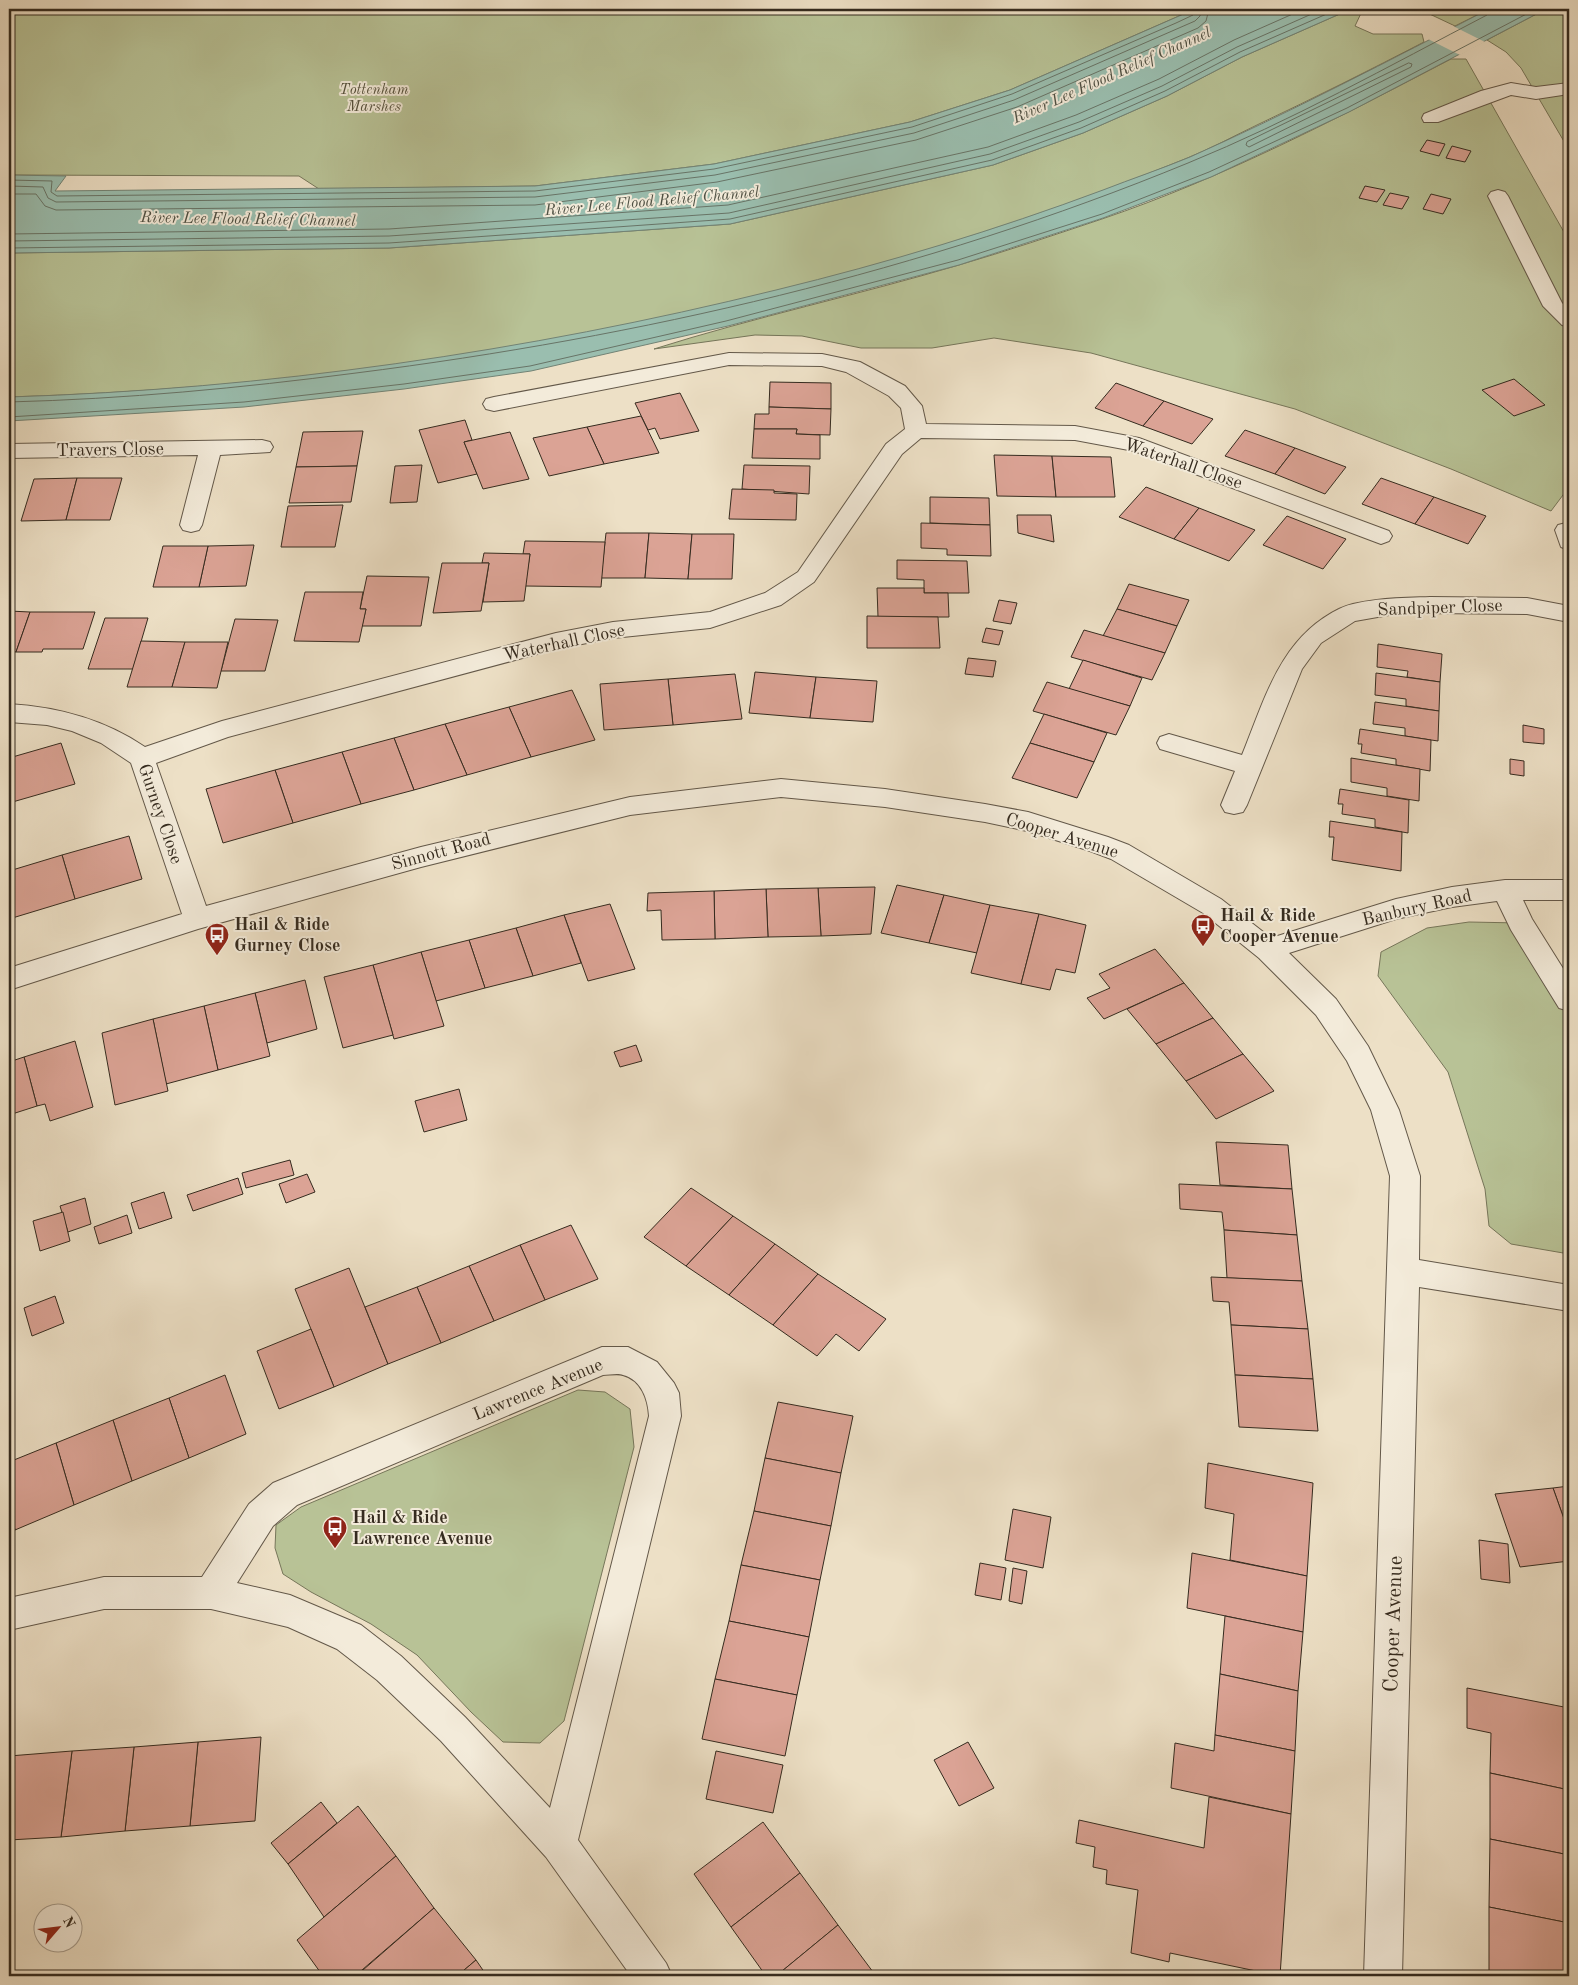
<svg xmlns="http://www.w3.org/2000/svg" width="1578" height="1985" viewBox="0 0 1578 1985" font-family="'Old Standard TT',serif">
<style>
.green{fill:#b8c296;stroke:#76765a}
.water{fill:#9abeaf;stroke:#728375}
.pier{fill:#ede0c6}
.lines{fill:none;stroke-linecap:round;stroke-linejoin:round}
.shore{stroke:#687467;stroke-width:1}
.building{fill:#dba395;stroke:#352b1f}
.minor-casing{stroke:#635849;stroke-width:2}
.minor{fill:#f3ebda;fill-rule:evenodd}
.labels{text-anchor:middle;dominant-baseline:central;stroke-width:4;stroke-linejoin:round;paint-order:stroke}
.far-park-label{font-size:15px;font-style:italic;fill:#56513d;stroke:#f3ebda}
.far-water-label{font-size:16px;font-style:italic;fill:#4e5043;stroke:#f3ebda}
.street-label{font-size:18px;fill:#352b1f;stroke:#f3ebda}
.poi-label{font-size:18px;font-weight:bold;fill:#352b1f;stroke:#f3ebda;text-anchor:start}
.near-street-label{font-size:21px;fill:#352b1f;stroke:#f3ebda}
</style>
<rect width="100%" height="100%" fill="#ede0c6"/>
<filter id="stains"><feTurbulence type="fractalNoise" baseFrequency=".004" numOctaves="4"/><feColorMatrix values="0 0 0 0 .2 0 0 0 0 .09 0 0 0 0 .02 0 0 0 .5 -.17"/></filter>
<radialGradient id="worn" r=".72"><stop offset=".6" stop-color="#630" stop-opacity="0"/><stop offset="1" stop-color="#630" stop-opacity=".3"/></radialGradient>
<!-- green -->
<g class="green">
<path d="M9 9H1195L1010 90 910 122 714 164 535 186 319 189 299 176 9 175Z"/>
<path d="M1351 9H1363L1355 26 1373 34H1422L1424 42C1370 70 1314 98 1259 124 1234 136 1210 149 1185 159 815 309 407 385 9 397V253L389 248 730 224 993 165 1083 133 1167 96 1242 57Z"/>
<path d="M1419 9H1489L1455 26Z"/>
<path d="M1546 9H1569V150L1521 68 1506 52 1487 40Z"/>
<path d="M1451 59H1466L1569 241V487L1551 511 1451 469 1295 409 1091 353 994 338 932 348H861L802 336 755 335 654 349C755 317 858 295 959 265 1007 251 1054 235 1102 219 1223 178 1338 118 1451 59Z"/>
<path d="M1469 922 1520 923 1569 1000V1254L1511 1244 1489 1226 1485 1189 1448 1072 1378 976 1381 952 1427 928Z"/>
<path d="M578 1390 605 1392 630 1409 634 1447 564 1721 540 1743 503 1742 471 1712 417 1655 371 1624 311 1592 283 1574 275 1548 276 1525 301 1507Z"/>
</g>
<!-- water -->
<g class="water">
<path d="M1195 9H1351L1242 57 1167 96 1083 133 993 165 730 224 389 248 9 253V175L66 176 55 191 535 186 714 164 910 122 1010 90Z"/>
<path d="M1489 9H1546L1349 112 1211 177 1103 218 959 265 728 326 531 371 404 389 244 407 9 421V397C267 389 525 352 776 290 887 263 996 230 1103 190 1131 179 1161 169 1190 157 1291 112 1390 60 1489 9Z"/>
</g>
<!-- pier -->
<path class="pier" d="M1451 25 1485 42 1460 55 1426 38Z"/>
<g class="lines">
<!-- shore -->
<g class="shore">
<path d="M1409 63 1412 64 1411 67 1249 147 1246 145 1247 142Z"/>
<path d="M9 180 52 181 51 192 57 196 535 191 714 169 912 127 1012 94 1176 23 1193 15 1195 9"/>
<path d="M9 186 43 187 48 198 56 202 535 197 715 175 914 133 1014 100 1195 21 1200 16 1202 9"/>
<path d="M9 194H36L45 206 56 210 535 205 717 182 916 140 1017 107 1198 28 1206 21 1209 9"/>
<path d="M9 234 389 229 728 205 988 147 1076 115 1159 79 1234 40 1304 9"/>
<path d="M9 241 389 236 729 213 990 154 1079 122 1162 86 1237 47 1323 9"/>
<path d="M9 248 389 243 730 219 992 160 1081 128 1165 91 1240 52 1338 9"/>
<path d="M9 402C125 399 241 388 356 373 641 337 923 272 1188 163 1291 121 1389 66 1487 15L1490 9"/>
<path d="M9 417 244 402 404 384 530 366 726 321 958 260 1102 214 1209 172 1347 108 1536 9"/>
</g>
</g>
<!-- building -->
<g class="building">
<path d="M1427 140 1445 144 1439 156 1420 151Z"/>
<path d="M1452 146 1471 151 1465 162 1446 158Z"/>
<path d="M1365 186 1385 190 1377 202 1359 198Z"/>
<path d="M1390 193 1409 197 1402 209 1383 205Z"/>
<path d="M1431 194 1451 199 1443 214 1423 209Z"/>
<path d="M1514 379 1545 405 1514 416 1482 390Z"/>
<path d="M770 382 831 383V409L769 407Z"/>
<path d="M1116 383 1164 401 1143 426 1095 408Z"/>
<path d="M680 393 699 431 660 439 655 428 648 430 635 403Z"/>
<path d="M1164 401 1213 419 1192 444 1143 426Z"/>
<path d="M769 407 831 409 830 435 796 434 797 429H754L755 414H769Z"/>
<path d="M641 416 659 453 604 464 587 427Z"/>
<path d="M465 420 472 440 464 442 477 474 438 483 419 430Z"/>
<path d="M587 427 604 464 549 476 533 438Z"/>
<path d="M754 429H797L796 434 820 435V459L752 458Z"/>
<path d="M1245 430 1295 448 1275 474 1225 456Z"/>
<path d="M363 431 357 466 296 467 303 432Z"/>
<path d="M510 432 529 479 483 489 464 442Z"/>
<path d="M1295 448 1346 467 1325 494 1275 474Z"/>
<path d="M994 455 1052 456 1056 497 997 496Z"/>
<path d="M1052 456 1111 457 1115 497H1056Z"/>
<path d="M422 465 417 502 390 503 395 466Z"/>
<path d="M744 465 810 466 809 494 742 489Z"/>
<path d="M357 466 351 502 289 503 296 467Z"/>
<path d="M77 478 66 520 21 521 34 479Z"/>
<path d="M77 478H122L110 520H66Z"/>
<path d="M1381 478 1434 497 1415 524 1362 504Z"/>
<path d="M1146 487 1199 508 1174 539 1119 517Z"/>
<path d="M732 489 774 490V493L797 494 796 520 729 519Z"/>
<path d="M930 497 989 498 990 525 930 523Z"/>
<path d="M1434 497 1486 516 1468 544 1415 524Z"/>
<path d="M343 505 335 547H281L288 506Z"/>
<path d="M1199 508 1255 530 1229 561 1174 539Z"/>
<path d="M1017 515H1051L1054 542 1018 533Z"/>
<path d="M1287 516 1346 539 1323 569 1263 545Z"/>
<path d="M921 523 990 525 991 556 947 555V549L921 548Z"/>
<path d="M606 533H649L645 578H601Z"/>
<path d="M649 533 692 534 688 579 645 578Z"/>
<path d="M692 534H734L732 579H688Z"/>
<path d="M525 541 605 542 601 587 525 586 530 554H523Z"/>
<path d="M254 545 246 586 199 587 208 546Z"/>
<path d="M163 546H208L199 587H153Z"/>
<path d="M484 553 530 554 524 601 483 602 489 563H482Z"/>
<path d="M897 560 967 561 969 593H924V580L897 579Z"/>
<path d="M442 563H489L481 611 433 613Z"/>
<path d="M367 576 429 577 421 626H362L366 609H360Z"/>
<path d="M1129 584 1189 600 1177 626 1117 609Z"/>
<path d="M877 588H924V593H948L949 617H878Z"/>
<path d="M305 592H363L360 609H366L359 642 294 641Z"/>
<path d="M999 600 1017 603 1011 624 993 621Z"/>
<path d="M1117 609 1177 626 1165 653 1103 636Z"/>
<path d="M9 611 30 612 16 652H9Z"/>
<path d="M30 612H95L83 649H43L42 652H16Z"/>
<path d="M867 616 938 617 940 648H867Z"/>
<path d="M105 618H148L133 669H88Z"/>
<path d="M235 619 278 620 265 671H221Z"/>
<path d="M986 628 1003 631 999 645 982 642Z"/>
<path d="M1084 630 1165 653 1152 680 1071 657Z"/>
<path d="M141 641 185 642 172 687H127Z"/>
<path d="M185 642H228L217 688 172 687Z"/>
<path d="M1378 644 1442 654 1440 682 1407 677 1408 671 1377 667Z"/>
<path d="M968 658 996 661 993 677 965 674Z"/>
<path d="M1083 660 1142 678 1130 706 1069 689Z"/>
<path d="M755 672 816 677 810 718 749 713Z"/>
<path d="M1376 673 1440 682 1439 711 1406 706V699L1375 695Z"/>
<path d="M735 674 742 719 673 725 668 679Z"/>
<path d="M816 677 877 681 873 722 810 718Z"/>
<path d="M668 679 673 725 604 730 600 684Z"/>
<path d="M1047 682 1130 706 1116 735 1033 711Z"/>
<path d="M572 690 595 740 531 757 509 707Z"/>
<path d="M1375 702 1439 711 1438 741 1405 736V728L1373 724Z"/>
<path d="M509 707 531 757 467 775 445 724Z"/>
<path d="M1044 714 1107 733 1094 762 1030 743Z"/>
<path d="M445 724 467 775 414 790 394 738Z"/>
<path d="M1523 725 1544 729V744L1523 742Z"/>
<path d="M1360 729 1431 740 1430 771 1396 765V759L1361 753 1362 744H1358Z"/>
<path d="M394 738 414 790 361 804 342 752Z"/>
<path d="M61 743 75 784 9 803V758Z"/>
<path d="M1030 743 1094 762 1077 798 1012 778Z"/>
<path d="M342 752 361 804 293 823 275 770Z"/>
<path d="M1351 758 1420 769 1419 801 1387 796V788L1351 782Z"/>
<path d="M1510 759 1524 761V776L1510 774Z"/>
<path d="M275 770 293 823 223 843 206 789Z"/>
<path d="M1340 789 1409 800 1408 833 1375 827V819L1342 814 1343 804H1338Z"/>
<path d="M1330 821 1402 832 1401 871 1332 860 1334 837H1329Z"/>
<path d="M129 836 142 879 75 899 62 855Z"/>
<path d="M62 855 75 899 9 919V871Z"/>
<path d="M897 885 944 895 929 943 881 933Z"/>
<path d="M875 887 871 934 821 936 818 888Z"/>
<path d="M818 888 821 936 768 937 766 889Z"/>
<path d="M766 889 768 937 715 939 714 891Z"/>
<path d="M714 891 715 939 662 940 661 910 647 911 648 893Z"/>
<path d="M944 895 990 905 977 953 929 943Z"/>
<path d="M610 904 635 969 588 981 564 915Z"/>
<path d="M990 905 1039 914 1021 984 971 973Z"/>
<path d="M1039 914 1086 925 1075 973 1056 969 1050 990 1021 984Z"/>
<path d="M564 915 581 963 533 976 516 928Z"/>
<path d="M516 928 533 976 485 988 469 940Z"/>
<path d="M469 940 485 988 436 1001 421 952Z"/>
<path d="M1155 949 1184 983 1104 1019 1087 998 1110 988 1099 974Z"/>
<path d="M421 952 444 1026 394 1039 373 965Z"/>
<path d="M373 965 393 1035 343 1048 324 977Z"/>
<path d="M305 980 317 1029 267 1043 255 993Z"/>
<path d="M1184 983 1213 1018 1156 1044 1127 1009Z"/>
<path d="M255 993 270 1056 218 1070 204 1006Z"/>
<path d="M204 1006 218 1070 166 1084 153 1019Z"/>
<path d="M1213 1018 1243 1054 1186 1081 1156 1044Z"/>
<path d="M153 1019 168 1091 115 1105 102 1033Z"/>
<path d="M75 1041 93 1107 50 1121 45 1104 37 1106 24 1057Z"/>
<path d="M636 1045 642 1061 620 1067 614 1052Z"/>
<path d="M1243 1054 1274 1091 1216 1119 1186 1081Z"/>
<path d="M24 1057 37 1106 9 1115V1062Z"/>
<path d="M459 1089 467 1120 424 1132 415 1101Z"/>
<path d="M1216 1142 1288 1145 1292 1189 1220 1185Z"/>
<path d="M290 1160 294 1175 246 1188 242 1173Z"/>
<path d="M307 1174 315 1192 286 1203 279 1184Z"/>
<path d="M238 1178 243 1194 193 1211 187 1195Z"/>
<path d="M1179 1184 1292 1189 1297 1235 1224 1230 1222 1212 1180 1209Z"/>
<path d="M691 1188 733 1216 686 1266 644 1237Z"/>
<path d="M164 1192 172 1218 139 1229 131 1203Z"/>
<path d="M85 1198 91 1224 68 1232 60 1206Z"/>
<path d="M63 1212 70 1241 40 1251 33 1221Z"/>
<path d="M127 1215 132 1233 99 1244 94 1227Z"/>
<path d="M733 1216 775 1244 729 1295 686 1266Z"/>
<path d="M571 1225 598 1279 545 1300 520 1245Z"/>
<path d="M1224 1230 1297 1235 1302 1281 1227 1278Z"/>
<path d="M775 1244 818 1274 773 1325 729 1295Z"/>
<path d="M520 1245 545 1300 494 1321 469 1266Z"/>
<path d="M469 1266 494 1321 441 1343 417 1287Z"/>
<path d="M349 1268 388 1364 334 1387 295 1289Z"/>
<path d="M818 1274 886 1319 859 1351 836 1334 817 1356 773 1325Z"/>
<path d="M1211 1277 1302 1281 1308 1329 1231 1325 1229 1302 1213 1301Z"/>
<path d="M417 1287 441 1343 388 1364 365 1307Z"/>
<path d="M55 1296 64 1323 32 1336 24 1308Z"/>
<path d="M1231 1325 1308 1329 1313 1379 1235 1375Z"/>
<path d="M311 1329 334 1387 279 1409 257 1351Z"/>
<path d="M225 1375 246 1434 189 1458 169 1398Z"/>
<path d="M1235 1375 1313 1379 1318 1431 1239 1427Z"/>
<path d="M169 1398 189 1458 132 1481 113 1420Z"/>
<path d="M778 1402 853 1416 841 1473 765 1458Z"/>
<path d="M113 1420 132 1481 74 1505 56 1443Z"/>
<path d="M56 1443 74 1505 15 1530 9 1507V1462Z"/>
<path d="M765 1458 841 1473 831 1526 754 1511Z"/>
<path d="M1208 1463 1313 1483 1307 1576 1230 1560 1234 1514 1205 1508Z"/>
<path d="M1569 1486V1533L1553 1488Z"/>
<path d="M1553 1488 1569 1533V1561L1520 1567 1495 1494Z"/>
<path d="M9 1507 15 1530 9 1532Z"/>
<path d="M1013 1509 1051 1517 1043 1568 1005 1560Z"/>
<path d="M754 1511 831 1526 820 1580 741 1565Z"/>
<path d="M1479 1540 1508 1544 1510 1583 1481 1579Z"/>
<path d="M1192 1553 1307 1576 1303 1632 1187 1608Z"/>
<path d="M980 1563 1006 1568 1001 1600 975 1595Z"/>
<path d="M741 1565 820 1580 809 1637 729 1621Z"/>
<path d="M1013 1568 1027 1571 1022 1604 1009 1601Z"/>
<path d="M1225 1616 1303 1632 1298 1691 1220 1674Z"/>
<path d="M729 1621 809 1637 797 1695 715 1679Z"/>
<path d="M1220 1674 1298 1691 1295 1751 1215 1735Z"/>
<path d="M715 1679 797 1695 785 1756 702 1739Z"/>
<path d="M1467 1688 1569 1708V1790L1490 1773 1491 1733 1467 1728Z"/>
<path d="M1215 1735 1295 1751 1291 1814 1171 1788 1175 1743 1214 1751Z"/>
<path d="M261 1737 255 1821 190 1826 198 1742Z"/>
<path d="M198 1742 190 1826 125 1831 134 1747Z"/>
<path d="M968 1742 994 1788 959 1806 934 1760Z"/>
<path d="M134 1747 125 1831 61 1837 72 1751Z"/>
<path d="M72 1751 61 1837 9 1840V1756Z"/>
<path d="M716 1751 783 1765 773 1813 706 1799Z"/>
<path d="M1490 1773 1569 1790V1855L1490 1839Z"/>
<path d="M1209 1797 1291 1814 1280 1976 1170 1953 1169 1962 1131 1953 1138 1890 1106 1884 1107 1870 1093 1867 1095 1847 1076 1843 1079 1820 1204 1848Z"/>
<path d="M321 1802 337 1823 288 1864 271 1843Z"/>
<path d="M358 1806 396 1856 324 1917 288 1864Z"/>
<path d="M763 1822 800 1873 731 1927 694 1874Z"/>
<path d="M1490 1839 1569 1855V1923L1489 1907Z"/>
<path d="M396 1856 434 1908 355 1976H323L297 1940Z"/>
<path d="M800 1873 838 1925 776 1976H766L731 1927Z"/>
<path d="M1489 1907 1569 1923V1976H1489Z"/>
<path d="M434 1908 476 1960 457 1976H368L363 1970Z"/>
<path d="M838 1925 876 1976H776Z"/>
<path d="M476 1960 487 1976H457Z"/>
</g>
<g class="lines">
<defs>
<g id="minor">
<path d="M1511 83 1536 87 1569 83V94L1536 99 1511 95 1438 122H1424L1422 118 1424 114 1481 91Z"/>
<path d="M1498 190 1505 192 1508 196 1562 303 1569 310V327L1562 325 1543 306 1488 196 1491 192Z"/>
<path d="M729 353 822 354 860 362 905 386 922 406 926 424 1075 426 1139 438 1389 531 1392 536 1389 541 1381 544 1373 541 1134 451 1075 440 921 438 902 454 814 582 781 605 710 628 613 638 556 649 228 737 156 763 206 906 421 847 630 797 781 779 885 789 985 804 1028 812 1108 837 1129 845 1221 899 1271 938 1396 899 1452 887 1505 880H1569V900H1523L1532 919 1569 978V1011L1559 1008 1511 930 1497 901 1452 907 1396 919 1289 953 1336 999 1368 1046 1399 1110 1420 1176 1419 1260 1569 1285V1311L1419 1287 1402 1976H1364L1390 1176 1371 1110 1347 1061 1316 1015 1259 958 1203 913 1111 859 1090 851 1027 831 985 822 885 807 781 797 630 815 421 867 198 929 9 990V968L182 914 131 763 101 743 72 731 47 725 9 722V704C58 707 104 719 145 747L222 721 556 633 613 622 710 612 765 593 798 572 886 444 905 429 901 408 889 396 846 372 822 366 729 365 494 411 486 409 483 404 486 399 494 397Z"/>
<path d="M262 440 270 442 273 447 270 452 220 455 202 525 199 530 191 532 183 530 180 525 198 455 9 458V444Z"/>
<path d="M1566 523H1569V550L1561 547 1555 530 1558 525Z"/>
<path d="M1430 597 1527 598 1569 606V622L1527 614 1430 613 1389 615 1355 621 1321 643 1302 669 1247 805 1243 812 1234 814 1225 812 1221 805 1235 771 1160 749 1157 743 1160 737 1169 734 1242 755C1265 699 1280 638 1339 609 1360 598 1406 598 1430 597Z"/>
<path d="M602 1347H628L657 1362 674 1383 679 1393 681 1416 578 1840 666 1963 672 1976H631L546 1857 441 1741 377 1680 337 1649 288 1627 211 1609H104L9 1630V1598L104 1577H202L249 1504 273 1483ZM603 1375C609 1375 618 1373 623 1375 642 1380 648 1400 649 1416L550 1808 465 1717 401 1656 361 1625 290 1595 237 1583 273 1526 297 1505Z"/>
</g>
</defs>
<!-- minor casing -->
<use href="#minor" class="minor-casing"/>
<!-- minor -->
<use href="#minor" class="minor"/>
</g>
<!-- icons -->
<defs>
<symbol id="bus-pin" viewBox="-11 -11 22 30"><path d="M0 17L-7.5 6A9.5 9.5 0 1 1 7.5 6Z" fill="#8f2418" stroke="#f3ebda"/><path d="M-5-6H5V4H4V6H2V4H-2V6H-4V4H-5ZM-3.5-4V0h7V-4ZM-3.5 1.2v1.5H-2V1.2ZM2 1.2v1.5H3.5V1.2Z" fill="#fff"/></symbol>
</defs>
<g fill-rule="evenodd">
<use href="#bus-pin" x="1189" y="912" width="28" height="38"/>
<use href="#bus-pin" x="203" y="921" width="28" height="38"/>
<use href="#bus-pin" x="321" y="1514" width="28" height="38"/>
</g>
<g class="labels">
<!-- far-park labels -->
<g class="far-park-label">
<text x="374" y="90">Tottenham<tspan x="374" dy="17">Marshes</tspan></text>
</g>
<!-- far-water labels -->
<g class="far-water-label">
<text transform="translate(1112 76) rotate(-24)">River Lee Flood Relief Channel</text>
<text transform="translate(652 202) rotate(-5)">River Lee Flood Relief Channel</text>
<text transform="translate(248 220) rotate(1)">River Lee Flood Relief Channel</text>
</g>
<!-- street labels -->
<g class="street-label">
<text transform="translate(110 450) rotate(-1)">Travers Close</text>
<text transform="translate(1183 464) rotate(19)">Waterhall Close</text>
<text transform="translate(1440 608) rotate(-2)">Sandpiper Close</text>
<text transform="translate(564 643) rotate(-12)">Waterhall Close</text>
<text transform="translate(160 814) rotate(71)">Gurney Close</text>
<text transform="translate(1062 836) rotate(17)">Cooper Avenue</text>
<text transform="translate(441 852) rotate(-15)">Sinnott Road</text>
<text transform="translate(1417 908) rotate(-13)">Banbury Road</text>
<text transform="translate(538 1390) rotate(-22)">Lawrence Avenue</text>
</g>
<!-- poi labels -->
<g class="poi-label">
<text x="1220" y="916">Hail &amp; Ride<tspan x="1220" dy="21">Cooper Avenue</tspan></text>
<text x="234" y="925">Hail &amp; Ride<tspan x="234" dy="21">Gurney Close</tspan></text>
<text x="352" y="1518">Hail &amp; Ride<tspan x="352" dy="21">Lawrence Avenue</tspan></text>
</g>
<!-- near-street labels -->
<g class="near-street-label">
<text transform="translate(1394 1624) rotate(-88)">Cooper Avenue</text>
</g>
</g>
<!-- margin -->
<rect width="1578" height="1985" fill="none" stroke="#ede0c6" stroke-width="30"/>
<rect x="10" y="10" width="1558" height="1965" fill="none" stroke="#352b1f" stroke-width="2.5"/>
<rect x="15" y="15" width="1548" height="1955" fill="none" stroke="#352b1f"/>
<!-- north arrow -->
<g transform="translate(58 1928) rotate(62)"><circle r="24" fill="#f3ebda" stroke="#a79e8f"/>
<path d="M0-4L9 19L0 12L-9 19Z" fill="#8f2418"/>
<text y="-8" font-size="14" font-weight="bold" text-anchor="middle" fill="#352b1f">N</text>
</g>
<rect width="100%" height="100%" filter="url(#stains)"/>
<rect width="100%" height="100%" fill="url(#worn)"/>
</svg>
